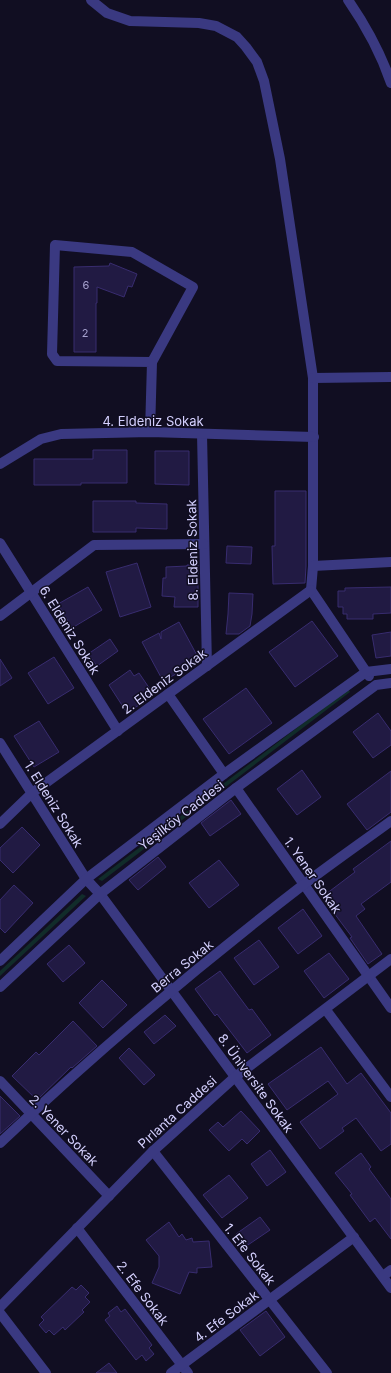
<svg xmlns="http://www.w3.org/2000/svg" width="391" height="1373" viewBox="0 0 391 1373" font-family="Inter,sans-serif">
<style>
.green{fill:#112c2a}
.building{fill:#211a43;stroke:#382c6f}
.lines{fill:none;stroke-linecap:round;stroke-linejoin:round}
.minor{stroke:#3a3981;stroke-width:10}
.labels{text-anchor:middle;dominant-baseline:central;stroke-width:3;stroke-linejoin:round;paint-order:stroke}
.number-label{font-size:11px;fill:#a7a2cf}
.street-label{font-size:13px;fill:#d4d0fe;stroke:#110e22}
</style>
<rect width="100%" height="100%" fill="#110e22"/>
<!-- green -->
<g class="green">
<path d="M348 689 350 692 102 881 98 879Z"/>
<path d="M82 894 86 896 0 976V971Z"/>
</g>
<!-- building -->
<g class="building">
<path d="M110 263 137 274 132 287 128 286 124 297 97 287V303H96V352H74V267L109 266Z"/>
<path d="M93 450H127V483H81V485H34V459H93Z"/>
<path d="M155 451H189V485L155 484Z"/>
<path d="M275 491H306V566L305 583 273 584 272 546H275Z"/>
<path d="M93 501H136V503L167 504V529L136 528V532H93Z"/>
<path d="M227 546 252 547 251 564 226 563Z"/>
<path d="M137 563 151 607 120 617 106 572Z"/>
<path d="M187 565H198V607H174L175 597 162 596 163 578H166V567L187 566Z"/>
<path d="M88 587 102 610 72 628 58 604Z"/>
<path d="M391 587V613L373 614V619H347V614H343V607H338V591H345V588Z"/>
<path d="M229 593 253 594 252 614 250 626 239 634H226L228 614Z"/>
<path d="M312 621 338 656 295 687 269 652Z"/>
<path d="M179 622 200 661 163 681 142 642 159 633 161 639V632Z"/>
<path d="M391 632V656L376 658 372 635Z"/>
<path d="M110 639 118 651 97 666 88 654Z"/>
<path d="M54 657 74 688 48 704 28 673Z"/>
<path d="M0 659 12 678 0 686Z"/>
<path d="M130 670 134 676 139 673 154 695 127 713 109 685Z"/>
<path d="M246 688 272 723 229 754 203 719Z"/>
<path d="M378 713 391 731V745L373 758 353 732Z"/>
<path d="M39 721 59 752 34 767 14 736Z"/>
<path d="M302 770 321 797 297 815 277 789Z"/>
<path d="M391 771V812L367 830 347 804Z"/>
<path d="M231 800 241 814 210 836 201 823Z"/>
<path d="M22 827 40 845 13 873 0 860V848Z"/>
<path d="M391 841V882L361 904 365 909 356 916 382 954 368 964 350 938 352 937 322 897 355 872 353 869Z"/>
<path d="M158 857 166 867 138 890 129 880Z"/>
<path d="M219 860 239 885 209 908 189 883Z"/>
<path d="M14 885 33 903 5 933 0 928V900Z"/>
<path d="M303 909 322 936 298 954 278 928Z"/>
<path d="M259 940 279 967 254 985 234 958Z"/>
<path d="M69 945 85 963 63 982 47 964Z"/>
<path d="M329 953 349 979 324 998 304 971Z"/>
<path d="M220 971 249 1010 252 1009 271 1035 247 1053 217 1014 215 1016 195 989Z"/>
<path d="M102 980 127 1005 103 1028 79 1003Z"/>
<path d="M165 1015 176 1026 154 1044 144 1032Z"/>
<path d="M73 1021 97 1046 72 1068 71 1067 37 1100 12 1076 36 1052 39 1055Z"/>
<path d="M321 1047 347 1084 361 1073 391 1113V1144L381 1151 356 1118 342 1128 344 1131 320 1149 300 1122 338 1094 328 1081 287 1110 268 1084Z"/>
<path d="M129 1048 155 1075 144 1085 119 1058Z"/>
<path d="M0 1096 20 1116 0 1134Z"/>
<path d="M241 1111 260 1131 247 1144 242 1139 229 1151 209 1130 218 1122 223 1127Z"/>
<path d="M270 1150 286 1172 267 1186 251 1164Z"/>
<path d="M361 1153 371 1167 369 1169 391 1199V1239L375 1218 370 1222 350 1195 352 1194 335 1173Z"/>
<path d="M229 1175 248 1198 222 1218 203 1195Z"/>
<path d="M260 1217 270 1230 245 1247 236 1234Z"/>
<path d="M169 1222 179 1237 182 1234 186 1240 192 1238 193 1242 209 1241 212 1267 197 1268V1273L189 1272 180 1294 152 1283 159 1267V1256L146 1240Z"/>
<path d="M81 1285 89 1293 85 1297 90 1302 82 1310 84 1312 65 1330 63 1327 54 1335 49 1330 46 1333 39 1325 44 1320 41 1317 72 1287 76 1290Z"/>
<path d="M117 1306 121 1312 125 1309 152 1345 149 1348 154 1354 146 1361 142 1355 136 1360 105 1320 110 1316 108 1313Z"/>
<path d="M266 1311 285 1337 260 1356 240 1330Z"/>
<path d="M109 1363 117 1373H96Z"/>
</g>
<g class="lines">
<!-- minor -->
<g class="minor">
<path d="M91 0 107 13 130 21 199 23 216 26 237 37 246 47 257 62 264 81 280 159 313 378V566L311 590"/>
<path d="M348 0C366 26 381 54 391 83"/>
<path d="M313 378 391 377"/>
<path d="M150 432 152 362 193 287 132 252 55 245 52 354 57 361 152 362"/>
<path d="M202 434 207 666"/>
<path d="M0 464 41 439 61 434 150 432 314 437"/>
<path d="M0 543 118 731"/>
<path d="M313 566 391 562"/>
<path d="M311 590 369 676"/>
<path d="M0 616 94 545 204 544"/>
<path d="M168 694 224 774"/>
<path d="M0 743 86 879 100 894 391 1288"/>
<path d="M236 788 391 1008"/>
<path d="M0 824 32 793 311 590"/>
<path d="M0 961 86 879 224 774 366 672 391 669"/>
<path d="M0 987 100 894 236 788 376 685 391 683"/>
<path d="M326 1010 391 1097"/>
<path d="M0 1081 109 1196"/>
<path d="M0 1143C96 1052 198 966 303 885 332 863 362 842 391 821"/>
<path d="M153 1151 327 1373"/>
<path d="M77 1228 188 1373"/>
<path d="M383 1276 391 1270"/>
<path d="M0 1307 153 1151 235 1077 391 959"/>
<path d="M0 1313 46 1373"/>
<path d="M171 1373 354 1237"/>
</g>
</g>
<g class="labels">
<!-- number labels -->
<g class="number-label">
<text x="86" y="285">6</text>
<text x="85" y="333">2</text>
</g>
<!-- street labels -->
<g class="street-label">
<text x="153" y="421">4. Eldeniz Sokak</text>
<text transform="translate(192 550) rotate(-91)">8. Eldeniz Sokak</text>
<text transform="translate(70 630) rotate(58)">6. Eldeniz Sokak</text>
<text transform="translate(164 681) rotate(-36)">2. Eldeniz Sokak</text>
<text transform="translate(54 804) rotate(58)">1. Eldeniz Sokak</text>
<text transform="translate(181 815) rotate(-38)">Yeşilköy Caddesi</text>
<text transform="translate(313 875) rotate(55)">1. Yener Sokak</text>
<text transform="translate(182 966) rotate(-39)">Berra Sokak</text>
<text transform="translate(256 1083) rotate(54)">8. Üniversite Sokak</text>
<text transform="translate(177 1112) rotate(-42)">Pırlanta Caddesi</text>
<text transform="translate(64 1130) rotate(46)">2. Yener Sokak</text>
<text transform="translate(250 1254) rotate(52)">1. Efe Sokak</text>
<text transform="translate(143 1293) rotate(53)">2. Efe Sokak</text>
<text transform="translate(226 1316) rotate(-37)">4. Efe Sokak</text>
</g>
</g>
</svg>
